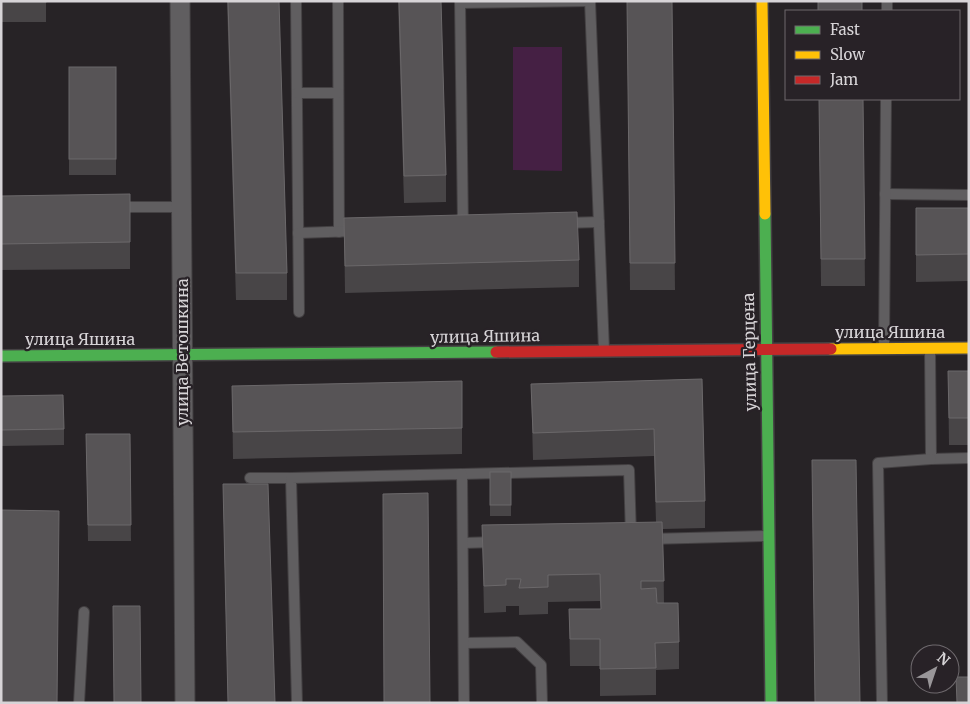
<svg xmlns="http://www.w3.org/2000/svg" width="970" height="704" viewBox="0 0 970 704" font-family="Merriweather,serif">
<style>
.green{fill:#452044}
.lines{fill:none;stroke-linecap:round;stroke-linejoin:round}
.lane-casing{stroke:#444143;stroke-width:12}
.street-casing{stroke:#444143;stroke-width:21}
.fast-casing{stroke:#444143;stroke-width:14}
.slow-casing{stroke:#444143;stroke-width:14}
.jam-casing{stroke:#444143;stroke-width:14}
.lane{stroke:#605e60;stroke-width:10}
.street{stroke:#605e60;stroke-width:19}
.fast{stroke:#4caf50;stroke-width:11}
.slow{stroke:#ffc107;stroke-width:11}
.jam{stroke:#c62828;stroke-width:11}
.wall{fill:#484547}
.building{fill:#575456;stroke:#6b686a}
.labels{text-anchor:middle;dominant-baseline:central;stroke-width:4.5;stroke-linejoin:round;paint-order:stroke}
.street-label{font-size:16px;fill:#d7d4d7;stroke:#282227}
</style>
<rect width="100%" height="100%" fill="#272326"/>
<!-- green -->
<path class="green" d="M513 47H562V171L513 170Z"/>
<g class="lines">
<defs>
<g id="lane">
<path d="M296 1 299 312"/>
<path d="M338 1 339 232"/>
<path d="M460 1 463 227"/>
<path d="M590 1 604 350"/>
<path d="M460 3 590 1"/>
<path d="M887 11V1"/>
<path d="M297 93H338"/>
<path d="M885 194 969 195"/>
<path d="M117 207H181"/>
<path d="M564 223 599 222"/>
<path d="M298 233 357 231"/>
<path d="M884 348 886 99"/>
<path d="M930 349 931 459 969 458"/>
<path d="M462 474 629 470 631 536"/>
<path d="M250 478H291"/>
<path d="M649 539 768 536"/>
<path d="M463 543 495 542"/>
<path d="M464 643 517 642 541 665 542 703"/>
<path d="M79 703 84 612"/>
<path d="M297 703 291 478 462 474 464 703"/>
<path d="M882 703 878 463 931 459"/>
</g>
<path id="street" d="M180 1 185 703"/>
<g id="fast">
<path d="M765 214 771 703"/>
<path d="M1 356 496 352"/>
</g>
<g id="slow">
<path d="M762 1 765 214"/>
<path d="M831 349 969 348"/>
</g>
<path id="jam" d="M496 352 831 349"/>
</defs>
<!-- lane casing -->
<use href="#lane" class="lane-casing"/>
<!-- street casing -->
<use href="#street" class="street-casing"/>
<!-- fast casing -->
<use href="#fast" class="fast-casing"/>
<!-- slow casing -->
<use href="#slow" class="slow-casing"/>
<!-- jam casing -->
<use href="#jam" class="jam-casing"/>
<!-- lane -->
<use href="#lane" class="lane"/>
<!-- street -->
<use href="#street" class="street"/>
<!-- fast -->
<use href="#fast" class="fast"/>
<!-- slow -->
<use href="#slow" class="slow"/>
<!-- jam -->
<use href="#jam" class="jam"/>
</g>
<!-- wall -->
<g class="wall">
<rect x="1" y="1" width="45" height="21"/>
<path d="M227 1H279L287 273V300H236Z"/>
<path d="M398 1H441L446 175V202L404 203Z"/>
<path d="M627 1H672L675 290H630Z"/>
<rect x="69" y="67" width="47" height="108"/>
<path d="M819 99H863L865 286H821Z"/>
<path d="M1 196 130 242V269L1 270Z"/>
<path d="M916 208H969V281L916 282Z"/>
<path d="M344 218 579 260V287L345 293Z"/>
<path d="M948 371H969V445H949Z"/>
<path d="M702 379 705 501V528L663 529 664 603 679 642V669L656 670V695L600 696V666H570L569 609H601L600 601 548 602V614L519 615V606H506V612L484 613 482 525 656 522 654 456 533 460 531 384Z"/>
<path d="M232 386 462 428V454L233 459Z"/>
<path d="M1 396 64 429V445L1 446Z"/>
<path d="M86 434H130L131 541H88Z"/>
<rect x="490" y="472" width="21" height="44"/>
<path d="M223 484 275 703H228Z"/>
</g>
<!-- building -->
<g class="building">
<rect x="1" y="1" width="45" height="1"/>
<path d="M228 1H279L287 273H236Z"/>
<path d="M399 1H441L446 175 404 176Z"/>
<path d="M627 1H672L675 263H630Z"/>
<rect x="818" y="1" width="44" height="10"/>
<rect x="69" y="67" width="47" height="92"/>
<path d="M819 99H863L865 259H821Z"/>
<path d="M130 194V242L1 244V196Z"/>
<path d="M916 208H969V254L916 255Z"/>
<path d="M577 212 579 260 345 266 344 218Z"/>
<path d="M948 371H969V418H949Z"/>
<path d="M702 379 705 501 656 502 654 429 533 433 531 384Z"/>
<path d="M462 381V428L233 432 232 386Z"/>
<path d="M63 395 64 429 1 430V396Z"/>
<path d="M86 434H130L131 525H88Z"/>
<path d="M812 460H856L860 703H815Z"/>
<rect x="490" y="472" width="21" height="33"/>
<path d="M223 484H268L275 703H228Z"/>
<path d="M428 493 430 703H384L383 494Z"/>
<path d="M1 510 59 511 57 703H1Z"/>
<path d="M662 522 664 581H641V589L656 588 657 603H678L679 642 655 643 656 668 600 669V639H570L569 609H601L600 574 548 575V587L519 588 521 579H506V585L484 586 482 525Z"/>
<path d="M113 606H140L141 703H114Z"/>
<path d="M956 677H969V703H957Z"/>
</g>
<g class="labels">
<!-- street labels -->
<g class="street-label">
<text x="890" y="332">улица Яшина</text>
<text transform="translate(485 336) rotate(-1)">улица Яшина</text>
<text x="80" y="339">улица Яшина</text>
<text transform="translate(182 352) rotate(-90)">улица Ветошкина</text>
<text transform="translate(749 352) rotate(-91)">улица Герцена</text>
</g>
</g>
<!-- border -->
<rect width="970" height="704" fill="none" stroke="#d7d4d7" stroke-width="5"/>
<!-- legend -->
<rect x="785" y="10" width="175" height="90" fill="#282227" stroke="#6e696d"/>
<rect x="795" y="26" width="25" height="8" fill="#4caf50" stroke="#6e696d"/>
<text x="830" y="35" font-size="15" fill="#d7d4d7">Fast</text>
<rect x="795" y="51" width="25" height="8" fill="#ffc107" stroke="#6e696d"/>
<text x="830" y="60" font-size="15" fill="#d7d4d7">Slow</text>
<rect x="795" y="76" width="25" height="8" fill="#c62828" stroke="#6e696d"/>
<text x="830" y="85" font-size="15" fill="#d7d4d7">Jam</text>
<!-- north arrow -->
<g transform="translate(935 669) rotate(40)"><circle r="24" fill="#282227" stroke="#6e696d"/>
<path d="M0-4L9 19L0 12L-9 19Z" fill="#999699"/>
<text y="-8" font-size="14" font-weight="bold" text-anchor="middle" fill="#d7d4d7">N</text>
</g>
</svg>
